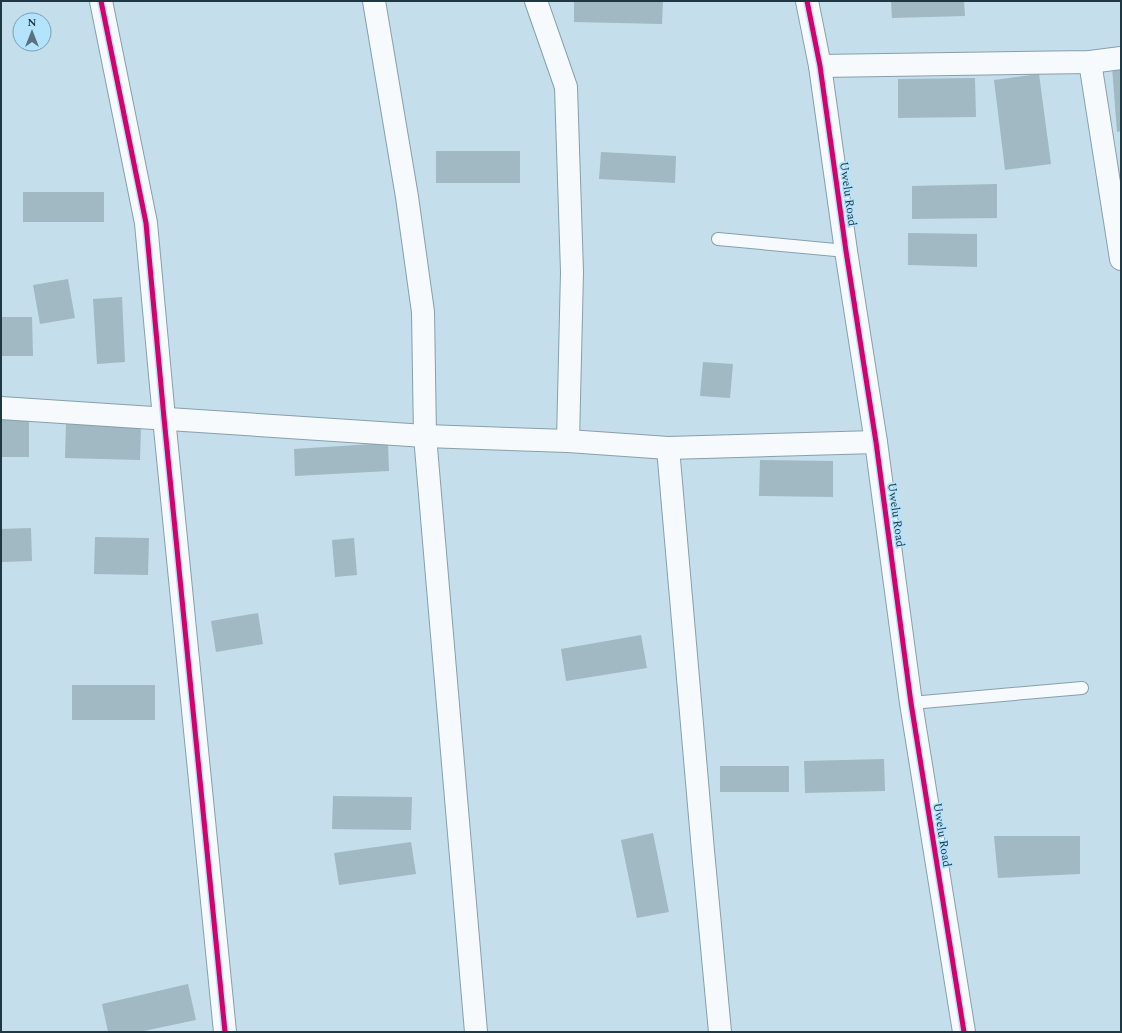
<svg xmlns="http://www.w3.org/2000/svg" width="1122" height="1033" viewBox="0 0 1122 1033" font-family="Spectral,serif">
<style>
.building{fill:#a0b9c2}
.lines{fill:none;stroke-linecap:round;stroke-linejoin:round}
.service-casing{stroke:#889fab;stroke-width:14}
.minor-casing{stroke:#889fab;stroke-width:24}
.tertiary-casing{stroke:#889fab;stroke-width:24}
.service{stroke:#f6fafc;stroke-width:12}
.minor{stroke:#f6fafc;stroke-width:22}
.tertiary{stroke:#f6fafc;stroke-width:22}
.cycleway-casing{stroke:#b3e3fd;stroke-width:8}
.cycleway{stroke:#d6006c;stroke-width:5}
.labels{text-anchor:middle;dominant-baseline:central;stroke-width:3.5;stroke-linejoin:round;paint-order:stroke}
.street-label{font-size:12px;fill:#1e3743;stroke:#b3e3fd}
</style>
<rect width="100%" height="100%" fill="#c4deec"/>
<!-- building -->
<g class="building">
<path d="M574 1H663L662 24 574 22Z"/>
<path d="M891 1H964L965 16 892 18Z"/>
<path d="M1121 66V131L1117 132 1112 67Z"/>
<path d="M1039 74 1051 164 1005 170 994 80Z"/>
<path d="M975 78 976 117 898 118V79Z"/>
<rect x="436" y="151" width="84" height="32"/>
<path d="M601 152 676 156 675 183 599 179Z"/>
<path d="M997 184V218L912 219V186Z"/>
<rect x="23" y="192" width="81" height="30"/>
<path d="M908 233 977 234V267L908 265Z"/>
<path d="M68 279 75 318 40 324 33 285Z"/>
<path d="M122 297 125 362 97 364 93 299Z"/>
<path d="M1 317H32L33 356H1Z"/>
<path d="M703 362 733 364 730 398 700 396Z"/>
<rect x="1" y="412" width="28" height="45"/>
<path d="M66 424 141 427 140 460 65 458Z"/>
<path d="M388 443 389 471 295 476 294 449Z"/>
<path d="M760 460 833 461V497L759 496Z"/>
<path d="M31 528 32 561 1 562V529Z"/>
<path d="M95 537 149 538 148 575 94 574Z"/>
<path d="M354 538 357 575 335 577 332 540Z"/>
<path d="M258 613 263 644 216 652 211 621Z"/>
<path d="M641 635 647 668 566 681 561 649Z"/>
<rect x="72" y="685" width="83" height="35"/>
<path d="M884 759 885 791 805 793 804 761Z"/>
<rect x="720" y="766" width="69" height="26"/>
<path d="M333 796 412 797 411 830 332 829Z"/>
<path d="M653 833 669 912 637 918 621 840Z"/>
<path d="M994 836H1080V874L998 878Z"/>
<path d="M411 842 416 874 339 885 334 853Z"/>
<path d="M188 984 196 1020 139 1032H108L102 1004Z"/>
</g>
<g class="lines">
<defs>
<g id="service">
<path d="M718 239 846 251"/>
<path d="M911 703 1082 688"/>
</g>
<g id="minor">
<path d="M101 1 146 223 164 418 225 1032"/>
<path d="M374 1 407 197 423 312 425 436 476 1032"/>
<path d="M536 1 566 87 572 272 568 441"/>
<path d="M1090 62 1121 259"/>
<path d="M820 66 1090 62 1121 58"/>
<path d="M1 408 425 436 568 441 668 448 876 442"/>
<path d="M668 448 703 851 720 1032"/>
</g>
<path id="tertiary" d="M807 1 820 66 846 251 876 442 911 703 964 1032"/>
</defs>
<!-- service casing -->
<use href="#service" class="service-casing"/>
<!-- minor casing -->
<use href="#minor" class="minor-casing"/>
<!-- tertiary casing -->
<use href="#tertiary" class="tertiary-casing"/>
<!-- service -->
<use href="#service" class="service"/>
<!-- minor -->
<use href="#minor" class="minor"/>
<!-- tertiary -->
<use href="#tertiary" class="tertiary"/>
<defs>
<g id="cycleway">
<path d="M101 1 146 223 164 418 225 1032"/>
<path d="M807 1 820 66 846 251 876 442 911 703 964 1032"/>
</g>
</defs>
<!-- cycleway casing -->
<use href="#cycleway" class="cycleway-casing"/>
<!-- cycleway -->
<use href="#cycleway" class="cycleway"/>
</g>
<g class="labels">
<!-- street labels -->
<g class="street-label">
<text transform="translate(848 194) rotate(82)">Uwelu Road</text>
<text transform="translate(896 515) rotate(82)">Uwelu Road</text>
<text transform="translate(942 835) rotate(81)">Uwelu Road</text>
</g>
</g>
<!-- border -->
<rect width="1122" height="1033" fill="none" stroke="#1e3743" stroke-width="4"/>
<!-- north arrow -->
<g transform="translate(32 32)"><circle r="19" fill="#b3e3fd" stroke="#779eb3"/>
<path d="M0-3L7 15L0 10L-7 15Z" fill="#58717e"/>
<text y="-6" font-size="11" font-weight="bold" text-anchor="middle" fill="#1e3743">N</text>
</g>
</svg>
